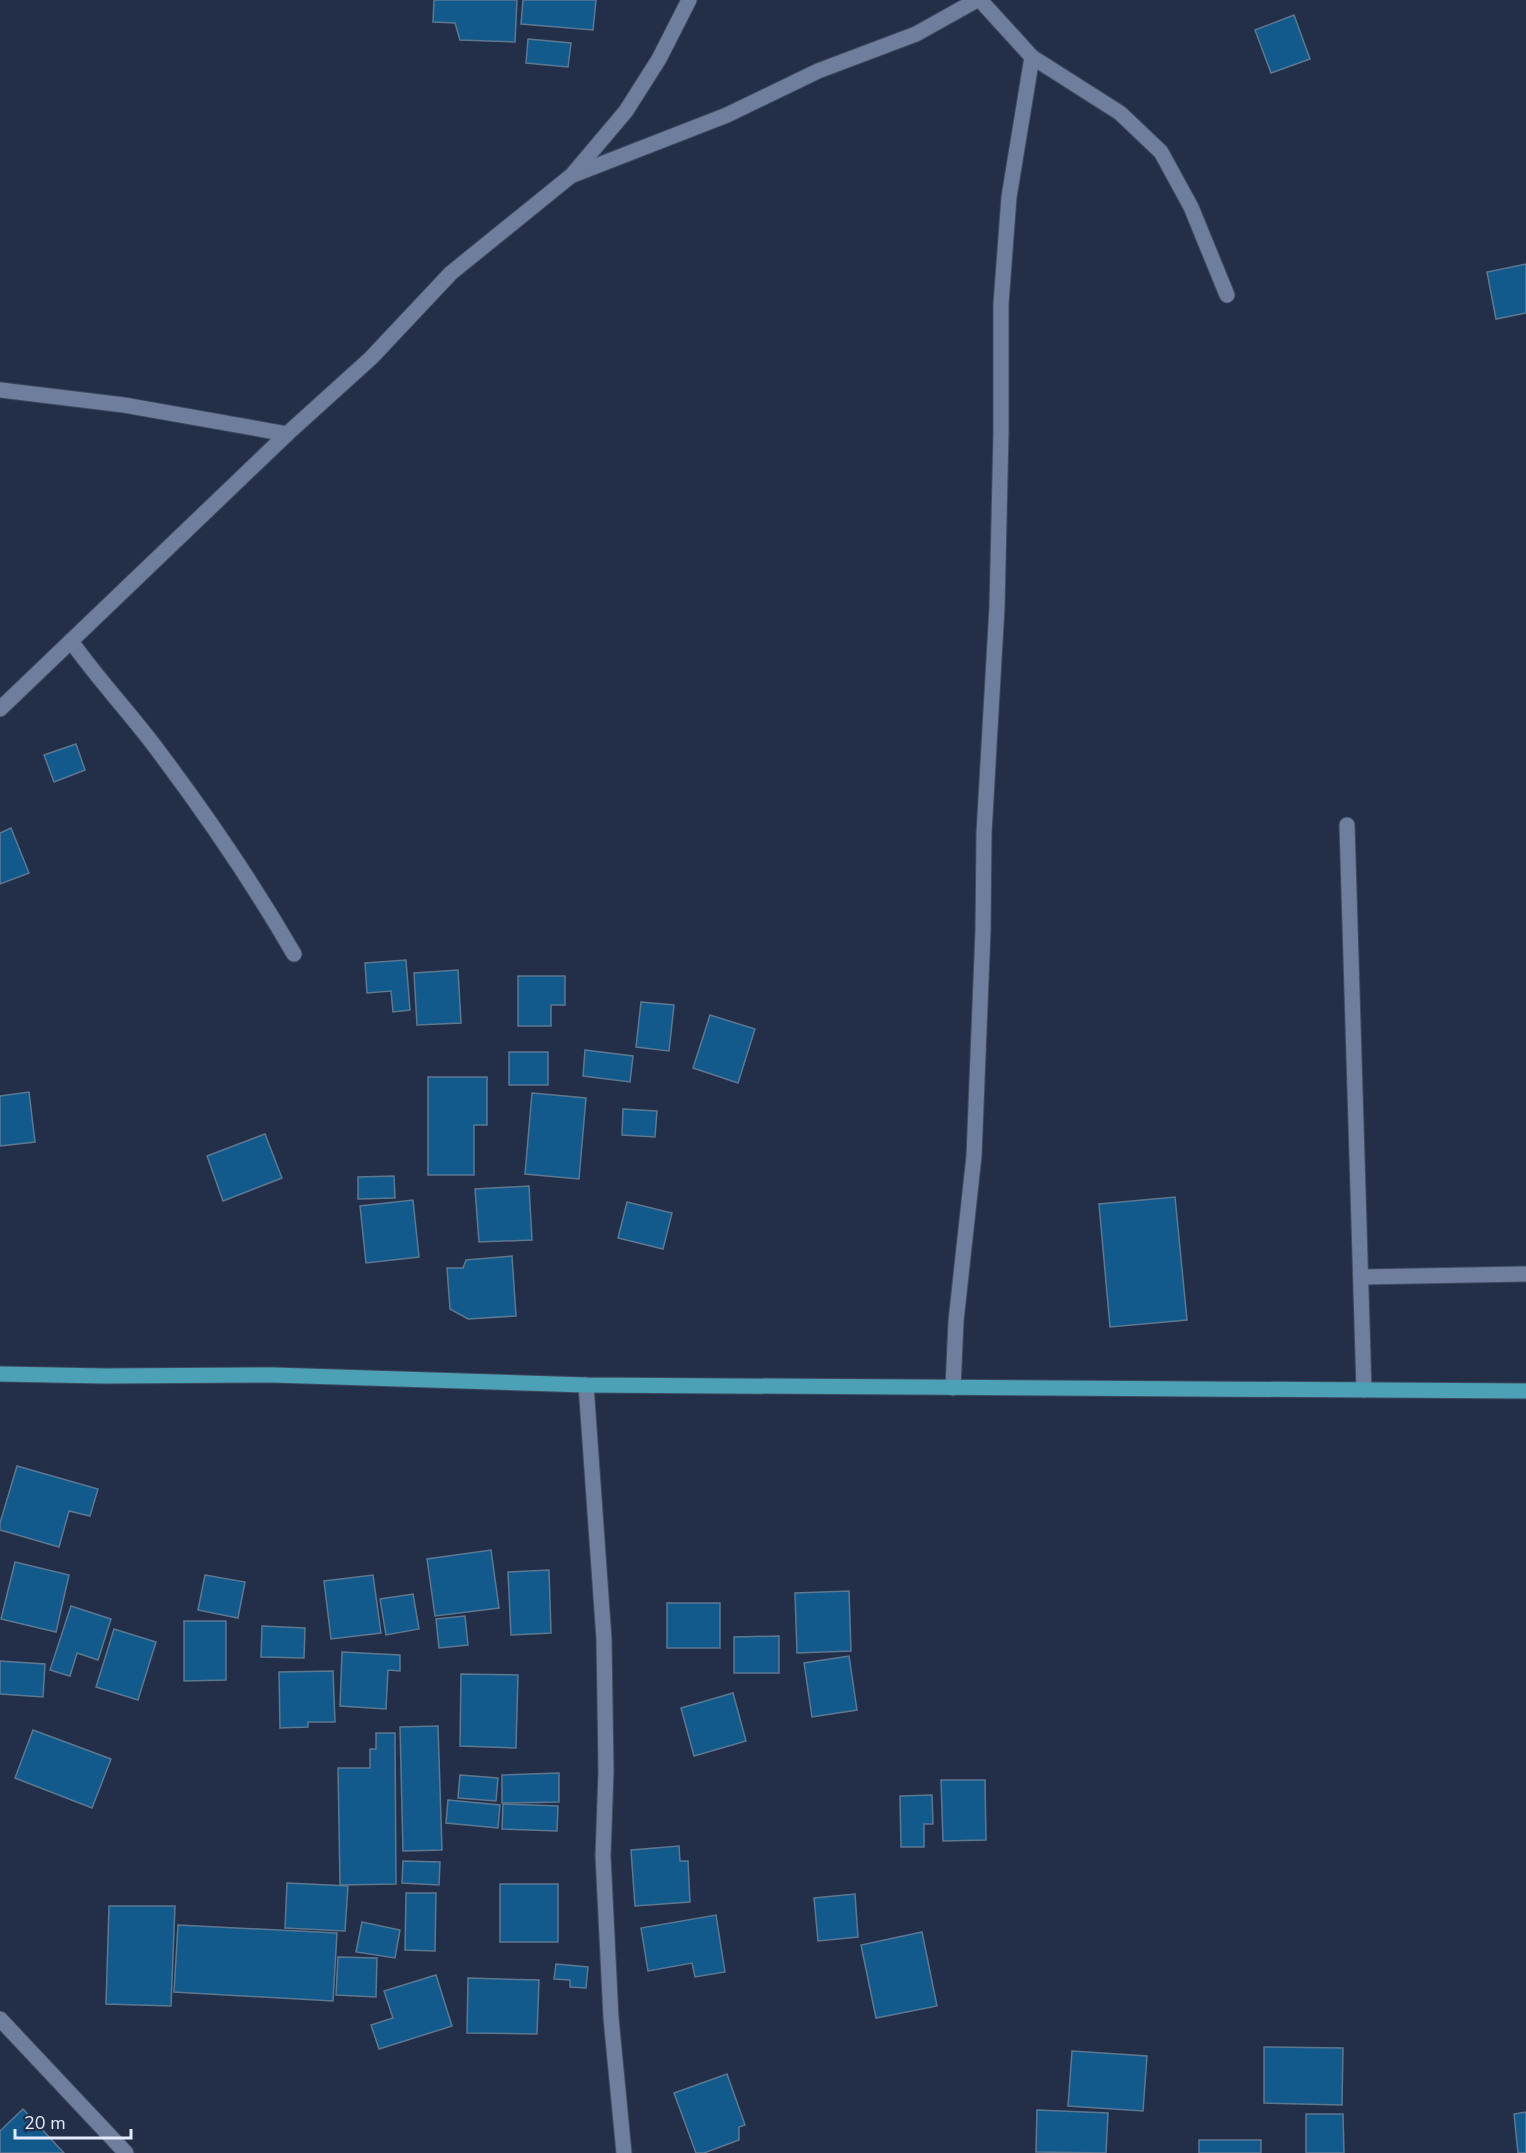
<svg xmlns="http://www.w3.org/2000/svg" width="1526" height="2153" viewBox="0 0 1526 2153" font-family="'Nunito Sans',sans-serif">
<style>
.building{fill:#135a8c;stroke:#5c7891;stroke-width:1.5}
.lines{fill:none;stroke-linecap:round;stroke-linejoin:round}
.minor-casing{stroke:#3f4a60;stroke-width:17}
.major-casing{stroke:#3f4a60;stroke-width:17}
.minor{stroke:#6f7e9d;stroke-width:15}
.major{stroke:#4ca1b6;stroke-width:15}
</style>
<rect width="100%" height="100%" fill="#232f49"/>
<!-- building -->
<g class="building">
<path d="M434 0H517L515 42 460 40 455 23 433 22Z"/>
<path d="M523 0H596L593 30 521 24Z"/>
<path d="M1294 15 1310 59 1271 73 1255 30Z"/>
<path d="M528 39 571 43 568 67 526 63Z"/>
<path d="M1526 264V313L1496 319 1487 272Z"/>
<path d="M76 744 85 770 54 782 44 755Z"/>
<path d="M11 828 29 873 0 884V833Z"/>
<path d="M406 960 410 1010 393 1012 391 991 367 993 365 963Z"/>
<path d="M458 970 461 1023 417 1025 414 973Z"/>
<path d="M518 976H565V1005H551V1026H518Z"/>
<path d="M641 1002 674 1005 669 1051 636 1047Z"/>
<path d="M710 1015 755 1029 738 1083 693 1068Z"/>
<path d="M585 1050 633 1056 630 1082 583 1076Z"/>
<rect x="509" y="1052" width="39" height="33"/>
<path d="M428 1077H487V1125H474V1175H428Z"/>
<path d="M29 1092 35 1142 0 1146V1096Z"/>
<path d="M532 1093 586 1098 579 1179 525 1174Z"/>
<path d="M623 1109 657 1111 655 1137 622 1135Z"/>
<path d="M265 1134 282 1178 223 1201 207 1156Z"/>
<path d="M394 1176 395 1198 358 1199V1177Z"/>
<path d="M529 1186 532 1240 479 1242 475 1189Z"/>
<path d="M1175 1197 1187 1320 1110 1327 1099 1204Z"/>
<path d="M413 1200 419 1257 366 1263 360 1206Z"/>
<path d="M627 1202 672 1213 663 1249 618 1238Z"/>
<path d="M512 1256 516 1316 468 1319 450 1309 447 1268H463L466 1260Z"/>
<path d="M17 1466 98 1489 90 1516 69 1511 59 1547 0 1530V1523Z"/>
<path d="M491 1550 499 1608 435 1616 427 1559Z"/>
<path d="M15 1562 69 1575 56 1632 1 1619Z"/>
<path d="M549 1570 551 1633 511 1635 508 1572Z"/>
<path d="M205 1575 245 1582 238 1618 198 1610Z"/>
<path d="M373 1575 381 1633 331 1639 324 1581Z"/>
<path d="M849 1591 851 1651 797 1653 795 1593Z"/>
<path d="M413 1594 419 1629 386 1635 380 1599Z"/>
<rect x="667" y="1603" width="53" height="45"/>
<path d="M71 1606 111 1619 98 1660 77 1653 70 1676 50 1670Z"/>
<path d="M465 1616 468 1645 439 1648 436 1619Z"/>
<path d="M184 1621H226V1680L184 1681Z"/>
<path d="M262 1626 305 1628 304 1658 261 1657Z"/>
<path d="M114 1629 156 1642 138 1700 96 1687Z"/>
<path d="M779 1636V1673H734V1637Z"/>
<path d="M342 1652 400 1655V1671L388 1670 386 1709 340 1706Z"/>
<path d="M849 1656 857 1710 812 1717 804 1663Z"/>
<path d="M0 1661 45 1664 43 1697 0 1694Z"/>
<path d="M333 1671 335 1722H308V1727L280 1728 279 1672Z"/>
<path d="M461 1674 518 1675 516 1748 460 1746Z"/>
<path d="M733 1693 746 1741 694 1756 681 1708Z"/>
<path d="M438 1726 442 1850 403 1851 400 1727Z"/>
<path d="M33 1730 111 1759 92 1808 15 1778Z"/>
<path d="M376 1733H395L396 1884 340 1885 338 1768H370V1749H376Z"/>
<path d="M559 1773V1802L502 1803V1775Z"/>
<path d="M460 1775 498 1778 496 1801 458 1798Z"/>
<path d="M941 1780H985L986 1840 943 1841Z"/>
<path d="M932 1795 933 1824H924V1847H901L900 1796Z"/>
<path d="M448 1800 500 1805 498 1828 446 1823Z"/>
<path d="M503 1804 558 1806 557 1831 502 1829Z"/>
<path d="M679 1846 680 1861H688L690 1902 635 1906 631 1850Z"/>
<path d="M403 1861 440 1862 439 1885 402 1883Z"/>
<path d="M287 1883 348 1886 345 1931 285 1928Z"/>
<rect x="500" y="1884" width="58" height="58"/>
<path d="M406 1893H436L435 1951 405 1950Z"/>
<path d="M855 1894 858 1937 818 1941 814 1898Z"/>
<path d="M109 1906H175L171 2006 106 2004Z"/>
<path d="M716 1915 725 1972 695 1977 692 1963 648 1971 641 1928Z"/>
<path d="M362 1922 400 1930 395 1958 356 1952Z"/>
<path d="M178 1925 337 1933 333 2001 174 1992Z"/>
<path d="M922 1932 937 2006 876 2018 861 1945Z"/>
<path d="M338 1957 377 1958 376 1997 336 1995Z"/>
<path d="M556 1964 588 1967 586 1988 570 1987V1980L554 1979Z"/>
<path d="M436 1975 452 2026 379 2049 371 2025 393 2018 384 1991Z"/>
<path d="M468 1978 539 1980 537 2034 467 2033Z"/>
<path d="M1264 2047 1343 2048 1342 2105 1264 2103Z"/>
<path d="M1072 2051 1147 2056 1143 2111 1068 2106Z"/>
<path d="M727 2074 745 2125 739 2127V2140L704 2153H696L674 2093Z"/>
<path d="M23 2109 64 2153H0V2131Z"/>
<path d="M1037 2110 1108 2113 1106 2153 1036 2152Z"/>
<path d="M1526 2112V2153H1518L1514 2114Z"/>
<path d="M1306 2114H1343L1344 2153H1306Z"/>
<rect x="1199" y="2140" width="62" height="13"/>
</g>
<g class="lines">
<defs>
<g id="minor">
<path d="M980 0 1032 57 1120 113 1161 152 1191 207 1227 295"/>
<path d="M573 175 727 115 818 71 916 34 977 0"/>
<path d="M0 390 124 405 287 434"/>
<path d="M71 641C99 681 133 716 162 756 210 820 254 885 294 954"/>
<path d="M0 709 287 434 371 358 451 273 572 175 626 111 659 59 689 0"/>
<path d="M1347 825 1364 1390"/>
<path d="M1361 1277 1526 1274"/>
<path d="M586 1385 604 1639 606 1771 603 1856 611 2018 624 2153"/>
<path d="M953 1388 956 1321 974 1156 983 930 984 833 997 607 1001 433V304L1009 197 1032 57"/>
<path d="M0 2019 126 2153"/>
</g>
<path id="major" d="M0 1374 105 1376 273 1375 586 1385 1526 1391"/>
</defs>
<!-- minor casing -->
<use href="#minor" class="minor-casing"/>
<!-- major casing -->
<use href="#major" class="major-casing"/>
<!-- minor -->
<use href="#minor" class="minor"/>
<!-- major -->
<use href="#major" class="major"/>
</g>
<!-- scale -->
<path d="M15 2129v9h116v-9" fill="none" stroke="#e2eafc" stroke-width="3"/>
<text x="24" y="2129" font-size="18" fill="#e2eafc" stroke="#232f49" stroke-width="4.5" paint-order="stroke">20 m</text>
</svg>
